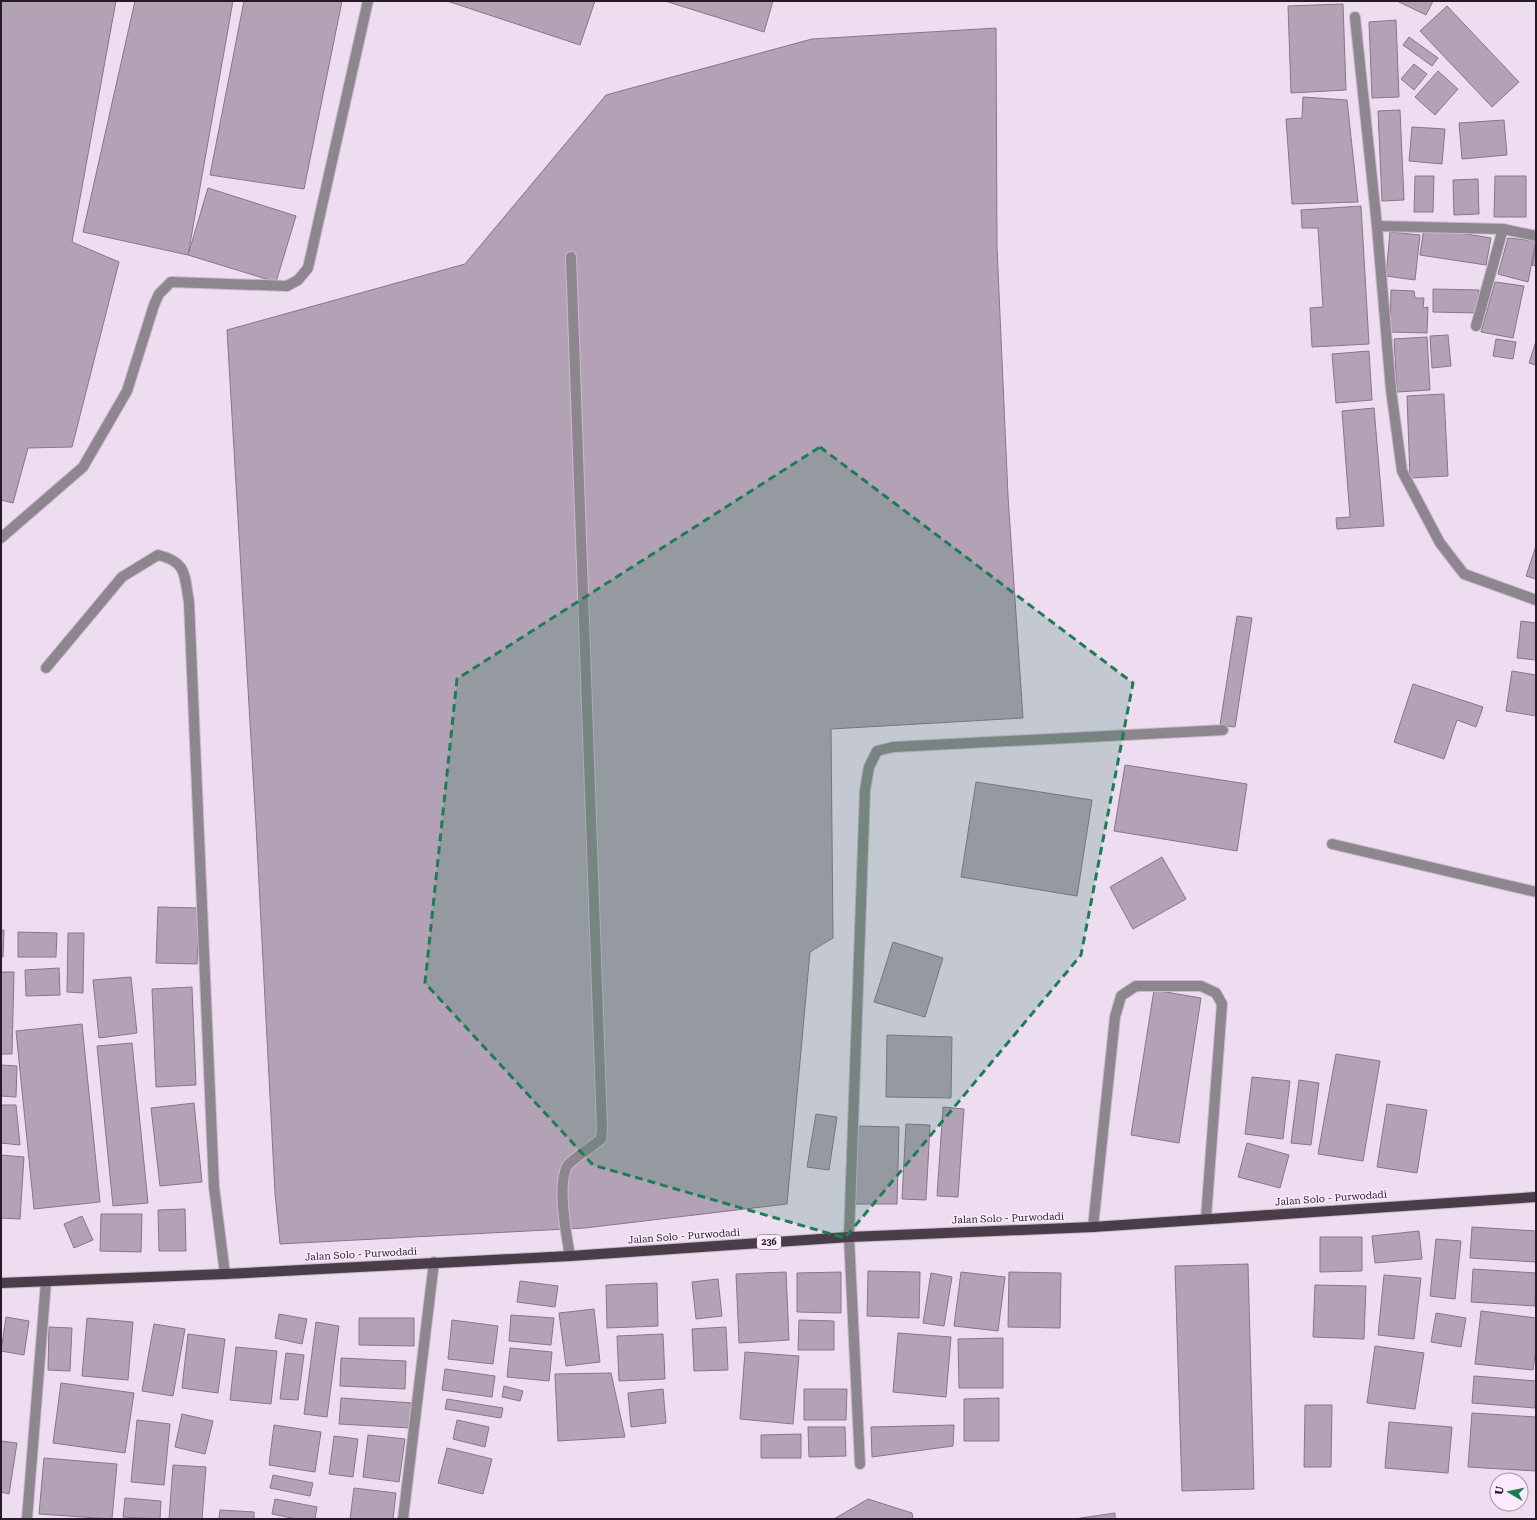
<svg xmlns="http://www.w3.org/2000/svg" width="1537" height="1520" viewBox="0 0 1537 1520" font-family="'Roboto Serif',serif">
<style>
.building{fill:#b3a2b5;stroke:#867688}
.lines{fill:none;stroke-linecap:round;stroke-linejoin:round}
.minor-casing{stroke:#c9bacb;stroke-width:12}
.major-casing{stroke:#c9bacb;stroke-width:12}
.minor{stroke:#8e868e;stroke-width:10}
.major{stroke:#493d4a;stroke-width:10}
.marked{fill:#1d7e56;fill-opacity:0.2;stroke:#1d7e56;stroke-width:3;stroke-dasharray:8 5;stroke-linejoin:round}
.labels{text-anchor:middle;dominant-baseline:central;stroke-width:3;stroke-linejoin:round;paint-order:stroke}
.shield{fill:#fceafe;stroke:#645a65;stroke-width:1}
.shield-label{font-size:9px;font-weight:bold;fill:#231c23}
.street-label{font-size:10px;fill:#231c23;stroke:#fceafe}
</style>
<rect width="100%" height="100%" fill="#eeddf0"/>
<!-- building -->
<g class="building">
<path d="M1 1H116L72 242 119 262 72 447 28 448 13 503 1 500Z"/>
<path d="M135 1H233L188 255 83 232Z"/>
<path d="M244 1H342L304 189 210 175Z"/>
<path d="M447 1H595L580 45Z"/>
<path d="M665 1H773L764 32Z"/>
<path d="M1397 1H1433L1426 15Z"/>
<path d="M1343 4 1346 90 1291 93 1288 6Z"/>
<path d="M1447 6 1519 82 1492 107 1420 31Z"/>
<path d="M1396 20 1399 97 1372 98 1369 22Z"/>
<path d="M996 28 997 247 1008 496 1023 718 831 729 833 938 810 952 787 1204 585 1228 280 1244 275 1193 256 825 227 330 465 264 606 95 812 39Z"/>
<path d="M1409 37 1438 58 1432 66 1403 45Z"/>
<path d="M1414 64 1427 74 1414 90 1401 79Z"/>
<path d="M1438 71 1458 89 1435 115 1415 97Z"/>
<path d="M1303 97 1347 100 1358 202 1292 204 1286 119 1302 118Z"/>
<path d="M1400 110 1404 200 1382 201 1378 111Z"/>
<path d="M1504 120 1507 155 1462 159 1459 123Z"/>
<path d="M1412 127 1445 129 1442 164 1409 161Z"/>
<path d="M1415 176H1434L1433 212H1414Z"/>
<path d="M1495 176H1526V217H1494Z"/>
<path d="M1478 179 1479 214 1454 215 1453 180Z"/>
<path d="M208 188 296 216 276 282 188 255Z"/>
<path d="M1361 206 1369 344 1312 347 1310 308 1323 307 1318 228H1302L1301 210Z"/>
<path d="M1424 227 1491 238 1486 265 1420 255Z"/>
<path d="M1390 232 1420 235 1415 280 1386 276Z"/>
<path d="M1508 238 1536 241 1528 282 1498 274Z"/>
<path d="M1536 245V266L1532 265Z"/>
<path d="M1495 282 1524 286 1513 338 1481 332Z"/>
<path d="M1433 289 1479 290 1478 313 1433 312Z"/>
<path d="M1391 290 1414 291 1415 298H1424L1423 308 1428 307 1427 333 1390 332Z"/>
<path d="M1448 335 1451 366 1432 368 1430 336Z"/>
<path d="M1427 337 1430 390 1397 392 1394 339Z"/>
<path d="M1496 339 1516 342 1513 359 1493 356Z"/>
<path d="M1536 341V365L1529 363Z"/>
<path d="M1369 351 1372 400 1336 403 1332 354Z"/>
<path d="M1444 394 1448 476 1410 478 1407 396Z"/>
<path d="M1374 408 1384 526 1337 529 1336 518 1350 517 1342 411Z"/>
<path d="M1536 546V579L1526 576Z"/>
<path d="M1237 616 1252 618 1235 727 1220 725Z"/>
<path d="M1521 621 1536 623V660L1517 658Z"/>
<path d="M1512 671 1536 675V716L1506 711Z"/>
<path d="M1413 684 1483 707 1476 727 1457 720 1444 759 1394 742Z"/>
<path d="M1125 765 1247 784 1237 851 1114 831Z"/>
<path d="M976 782 1092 800 1077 896 961 877Z"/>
<path d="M1162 857 1186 899 1133 929 1110 887Z"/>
<path d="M158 907 199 908 197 964 156 963Z"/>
<path d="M1 930H4L3 957H1Z"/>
<path d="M18 932 57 933 56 957H18Z"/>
<path d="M68 933H84L83 993 67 992Z"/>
<path d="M893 942 943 958 925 1017 874 1002Z"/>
<path d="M59 968 60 995 26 996 25 970Z"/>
<path d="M1 972H14L12 1054H1Z"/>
<path d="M131 977 137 1033 99 1038 93 980Z"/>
<path d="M192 987 196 1085 156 1087 152 989Z"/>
<path d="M1154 990 1201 998 1179 1143 1131 1135Z"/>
<path d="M82 1024 100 1202 34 1209 16 1031Z"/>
<path d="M887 1035 952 1037 951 1098 886 1097Z"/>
<path d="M132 1043 148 1203 113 1206 97 1046Z"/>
<path d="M1336 1054 1380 1061 1363 1161 1318 1154Z"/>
<path d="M1 1065 17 1066 16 1097 1 1096Z"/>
<path d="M1252 1077 1290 1081 1283 1139 1245 1134Z"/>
<path d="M1299 1080 1319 1083 1311 1145 1291 1143Z"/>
<path d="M194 1103 202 1182 160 1186 151 1108Z"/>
<path d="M1387 1104 1427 1110 1417 1173 1377 1167Z"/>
<path d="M1 1105H16L20 1145 1 1143Z"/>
<path d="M943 1107 964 1109 958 1197 937 1196Z"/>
<path d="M816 1114 837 1117 829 1170 807 1167Z"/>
<path d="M906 1124 930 1125 926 1200 902 1199Z"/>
<path d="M857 1126 899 1127 897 1204H855Z"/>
<path d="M1247 1143 1289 1155 1280 1188 1238 1177Z"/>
<path d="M1 1155 24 1157 20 1219 1 1218Z"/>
<path d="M185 1209 186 1251H159L158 1210Z"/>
<path d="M101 1214H142L141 1252 100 1251Z"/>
<path d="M82 1216 93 1240 74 1248 64 1224Z"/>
<path d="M1472 1227 1536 1231V1262L1470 1258Z"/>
<path d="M1419 1231 1422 1259 1375 1263 1372 1236Z"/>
<path d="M1320 1237H1362V1271L1320 1272Z"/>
<path d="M1436 1239 1461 1241 1455 1299 1430 1296Z"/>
<path d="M1248 1264 1254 1489 1182 1491 1175 1266Z"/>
<path d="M1473 1269 1536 1273 1535 1306 1471 1302Z"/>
<path d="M868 1271 920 1272 919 1318 867 1316Z"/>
<path d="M786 1272 789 1340 739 1343 736 1274Z"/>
<path d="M841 1272V1313L797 1312V1273Z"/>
<path d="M961 1272 1005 1277 998 1331 954 1326Z"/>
<path d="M1009 1272 1061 1273 1060 1328 1008 1327Z"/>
<path d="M931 1273 952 1277 944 1326 923 1323Z"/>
<path d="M1384 1275 1421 1278 1414 1339 1378 1335Z"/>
<path d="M718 1279 722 1316 696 1319 692 1282Z"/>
<path d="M520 1281 558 1286 555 1307 517 1302Z"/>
<path d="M657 1283 658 1326 607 1328 606 1285Z"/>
<path d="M1315 1285 1366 1286 1364 1339 1313 1337Z"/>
<path d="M594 1309 600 1362 566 1366 559 1313Z"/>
<path d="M1481 1311 1536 1318V1348L1533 1370 1475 1364Z"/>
<path d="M1436 1313 1466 1318 1461 1347 1431 1342Z"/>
<path d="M279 1314 307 1319 302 1344 275 1338Z"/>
<path d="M511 1315 554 1318 551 1345 509 1341Z"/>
<path d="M6 1317 29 1321 24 1355 1 1351Z"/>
<path d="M87 1318 133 1322 128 1380 82 1376Z"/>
<path d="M359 1318H414V1346L359 1345Z"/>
<path d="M452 1320 498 1326 493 1364 448 1359Z"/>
<path d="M799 1320 834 1321V1350H798Z"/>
<path d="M316 1322 339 1326 327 1417 304 1414Z"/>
<path d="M154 1324 185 1329 173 1396 142 1391Z"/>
<path d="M49 1327 72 1328 70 1371 48 1370Z"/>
<path d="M726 1327 728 1370 694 1371 692 1329Z"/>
<path d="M898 1333 951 1337 946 1397 893 1392Z"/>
<path d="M188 1334 225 1339 218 1393 182 1388Z"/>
<path d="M663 1334 665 1379 619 1381 617 1336Z"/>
<path d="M1003 1338V1388H959L958 1339Z"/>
<path d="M1375 1346 1424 1353 1415 1409 1367 1403Z"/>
<path d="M236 1347 277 1351 271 1404 230 1400Z"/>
<path d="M510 1348 552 1352 549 1381 507 1377Z"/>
<path d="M745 1352 799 1356 793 1424 740 1419Z"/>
<path d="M286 1353 304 1355 298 1400 280 1399Z"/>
<path d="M341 1358 406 1361 405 1389 340 1386Z"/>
<path d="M445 1369 495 1376 492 1397 442 1390Z"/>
<path d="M611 1373 625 1437 558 1441 555 1374Z"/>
<path d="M1474 1376 1536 1381 1535 1408 1472 1403Z"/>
<path d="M61 1383 134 1393 125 1453 53 1443Z"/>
<path d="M504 1386 523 1391 520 1401 502 1397Z"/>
<path d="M663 1389 666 1423 631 1427 628 1393Z"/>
<path d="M804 1389H847L846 1420H804Z"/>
<path d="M341 1398 413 1403 411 1428 339 1424Z"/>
<path d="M999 1398V1441H964V1399Z"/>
<path d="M447 1399 503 1408 501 1418 445 1409Z"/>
<path d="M1305 1405H1332L1331 1467H1304Z"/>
<path d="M1472 1413 1536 1417V1471L1468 1467Z"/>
<path d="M182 1414 213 1421 205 1454 175 1447Z"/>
<path d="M137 1420 170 1424 164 1485 131 1482Z"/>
<path d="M457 1420 489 1427 485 1447 453 1439Z"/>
<path d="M1389 1422 1452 1427 1448 1473 1385 1468Z"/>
<path d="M274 1425 321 1432 315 1472 269 1465Z"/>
<path d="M954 1425 953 1446 872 1457 871 1427Z"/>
<path d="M808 1427H845L846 1456 809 1457Z"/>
<path d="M801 1434V1458H761V1435Z"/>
<path d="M368 1435 405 1439 399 1482 363 1477Z"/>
<path d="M334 1436 358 1439 353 1477 329 1474Z"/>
<path d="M1 1441 17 1443 9 1494 1 1492Z"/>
<path d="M447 1448 492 1459 483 1494 438 1483Z"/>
<path d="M44 1458 117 1464 112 1519 39 1514Z"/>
<path d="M173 1465 206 1467 202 1519H169Z"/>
<path d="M273 1475 313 1483 310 1496 270 1488Z"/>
<path d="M354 1488 396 1493 393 1519H350Z"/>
<path d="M125 1498 161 1501 160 1519 123 1517Z"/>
<path d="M275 1499 317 1507 315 1519H297L272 1514Z"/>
<path d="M868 1499 912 1513 913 1519H834Z"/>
<path d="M220 1510 254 1512V1519H219Z"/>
<path d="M1115 1513V1519H1074Z"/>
</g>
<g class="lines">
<defs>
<g id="minor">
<path d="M1355 17 1377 226 1391 390 1402 471 1440 543 1464 574 1536 600"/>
<path d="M1377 226 1503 229 1536 236"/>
<path d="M1476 326 1503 229"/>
<path d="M1 538 83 467 127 391 154 305 159 294 171 282 287 286 298 280 308 268 368 1"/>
<path d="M46 668 122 577 158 555C188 562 184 576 189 602L214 1187 225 1274"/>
<path d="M1332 844 1536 892"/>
<path d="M1093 1227 1115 1017 1121 996 1136 986H1201L1216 993 1222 1004 1206 1218"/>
<path d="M570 1256C566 1234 557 1185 567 1166 570 1161 594 1145 601 1139L602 1128 571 257"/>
<path d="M860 1464 849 1237 865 790 869 767 877 751 893 747 1223 730"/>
<path d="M27 1519 46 1282"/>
<path d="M403 1519 434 1262"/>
</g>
<path id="major" d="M1 1283 225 1274 570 1256 849 1237 1093 1227 1536 1197"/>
</defs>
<!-- minor casing -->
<use href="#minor" class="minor-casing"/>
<!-- major casing -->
<use href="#major" class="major-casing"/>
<!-- minor -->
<use href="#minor" class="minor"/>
<!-- major -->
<use href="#major" class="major"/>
</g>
<!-- marked area -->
<path class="marked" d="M820 447 1133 683 1081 955 845 1238 593 1165 425 983 457 679Z"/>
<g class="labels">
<!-- shield labels -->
<rect class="shield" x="757" y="1235" width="24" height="14" rx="3"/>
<g class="shield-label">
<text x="769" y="1242">236</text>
</g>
<!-- street labels -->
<g class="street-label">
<text transform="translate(1331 1198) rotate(-4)">Jalan Solo - Purwodadi</text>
<text transform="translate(1008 1218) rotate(-2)">Jalan Solo - Purwodadi</text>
<text transform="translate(684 1236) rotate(-4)">Jalan Solo - Purwodadi</text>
<text transform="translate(361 1254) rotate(-3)">Jalan Solo - Purwodadi</text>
</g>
</g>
<!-- border -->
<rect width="1537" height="1520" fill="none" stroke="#231c23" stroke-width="4"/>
<!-- north arrow -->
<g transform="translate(1509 1492) rotate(279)"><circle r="19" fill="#fceafe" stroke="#a598a6"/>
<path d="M0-3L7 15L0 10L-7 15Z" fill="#1d7e56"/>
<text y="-6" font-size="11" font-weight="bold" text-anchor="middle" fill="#231c23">U</text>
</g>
</svg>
